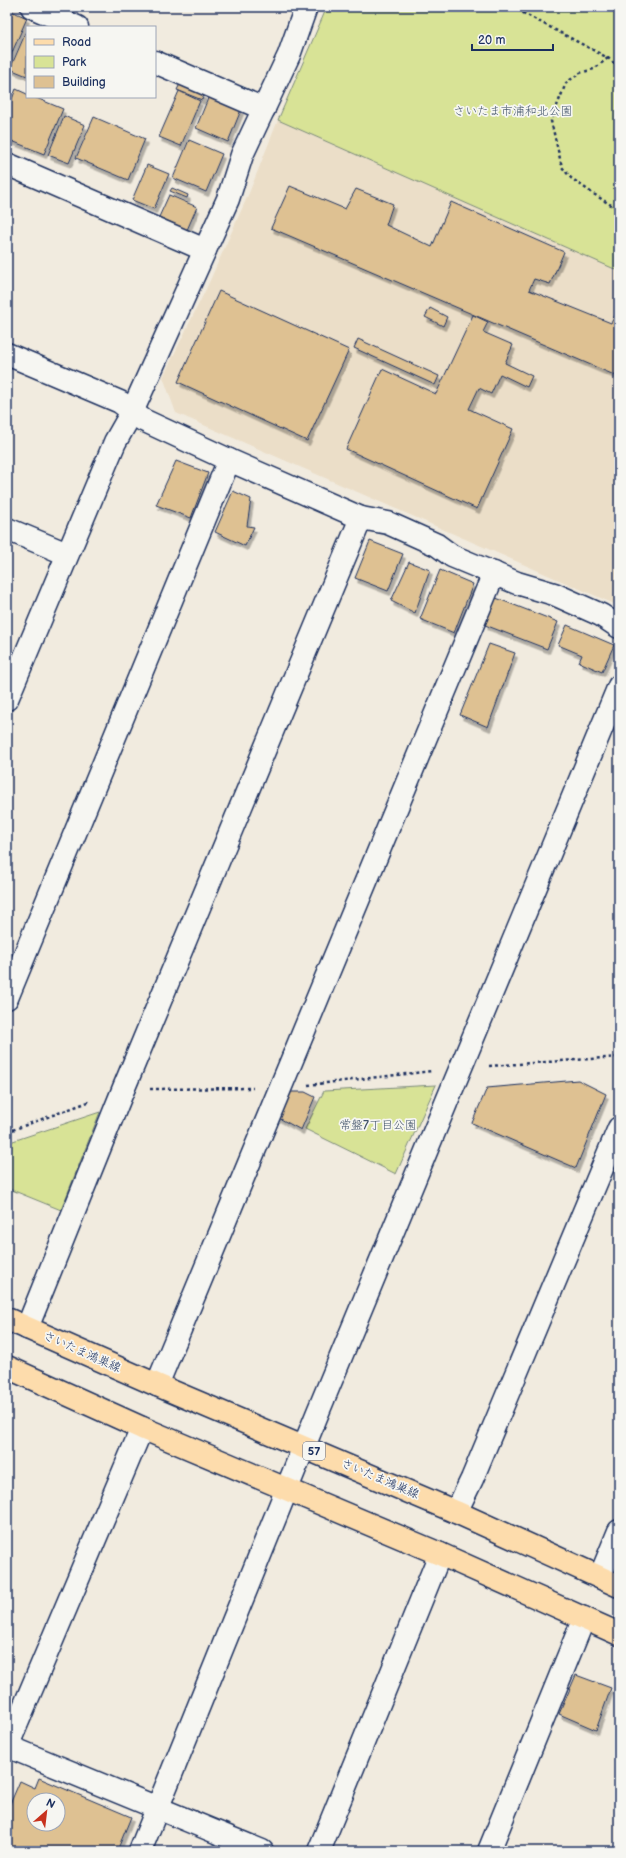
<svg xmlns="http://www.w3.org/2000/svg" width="626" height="1858" viewBox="0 0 626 1858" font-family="'Balsamiq Sans','Klee One',sans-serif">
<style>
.built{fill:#ebdec8}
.green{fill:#d8e396;stroke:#7a897a}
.building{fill:#dec192;stroke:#1b2f5e;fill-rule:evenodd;filter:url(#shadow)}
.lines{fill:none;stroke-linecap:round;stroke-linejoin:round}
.minor-casing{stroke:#1b2f5e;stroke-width:25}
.major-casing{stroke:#1b2f5e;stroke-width:25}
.path{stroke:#1b2f5e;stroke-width:2.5;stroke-dasharray:3 3;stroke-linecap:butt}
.minor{stroke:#f6f6f2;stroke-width:22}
.major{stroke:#fddcac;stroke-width:22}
.labels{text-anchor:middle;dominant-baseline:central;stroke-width:3.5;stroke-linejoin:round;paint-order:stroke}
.shield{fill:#f6f6f2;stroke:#5d6b8a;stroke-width:1}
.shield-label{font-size:11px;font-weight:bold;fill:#1b2f5e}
.park-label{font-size:12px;fill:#415369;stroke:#f6f6f2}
.street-label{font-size:12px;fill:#1b2f5e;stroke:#f6f6f2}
</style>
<defs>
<filter id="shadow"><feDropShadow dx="2.5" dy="4.5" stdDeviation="0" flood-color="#0004"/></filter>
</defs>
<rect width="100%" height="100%" fill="#f1ebdf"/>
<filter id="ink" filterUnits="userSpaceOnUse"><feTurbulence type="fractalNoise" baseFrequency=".025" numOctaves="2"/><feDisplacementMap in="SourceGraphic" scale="8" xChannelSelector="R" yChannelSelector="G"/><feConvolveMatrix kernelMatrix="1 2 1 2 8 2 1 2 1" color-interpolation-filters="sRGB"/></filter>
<g filter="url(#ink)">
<!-- built -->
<path class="built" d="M278 120 619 271V606L176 413 163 377 207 287 249 193Z"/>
<!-- green -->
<g class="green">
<path d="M327 7H619V271L278 120Z"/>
<path d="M436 1085 396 1174 305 1129 324 1091Z"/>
<path d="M100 1112 61 1210 7 1188V1143Z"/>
</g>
<!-- building -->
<g class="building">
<path d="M7 9 27 18 7 64Z"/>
<path d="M26 32H27V76L10 69Z"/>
<path d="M180 84 204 95 202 100 177 90Z"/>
<path d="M16 89 27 94V97H34L63 109 44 154 7 139V111Z"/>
<path d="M179 91 200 101 181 146 159 137Z"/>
<path d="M209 96 241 110 228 142 196 128Z"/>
<path d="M64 116 85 125 69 163 48 155Z"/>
<path d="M94 117 145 139 128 180 76 158Z"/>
<path d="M189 140 222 154 206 192 173 178Z"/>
<path d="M147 165 169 174 154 209 132 200Z"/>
<path d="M290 186 345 209 356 189 393 204 386 225 432 247 451 202 564 252 550 284 534 279 529 290 611 323 619 308V377L271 228Z"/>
<path d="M172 188 188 195 187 198 170 191Z"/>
<path d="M169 195 197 207 187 230 159 217Z"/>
<path d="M219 291 349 350 307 441 178 382Z"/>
<path d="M430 308 447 317 443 326 425 317Z"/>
<path d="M473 315 488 322 483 332 513 345 505 363 532 376 527 387 500 374 491 394 479 388 469 409 513 429 477 509 346 449 382 369 436 394Z"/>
<path d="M358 339 439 376 435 385 354 348Z"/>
<path d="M176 461 208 473 191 518 156 505Z"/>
<path d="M233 491 251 499 247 526 254 527 245 546 215 532Z"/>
<path d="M370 541 403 554 388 591 355 578Z"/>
<path d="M409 562 430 570 415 613 391 601Z"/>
<path d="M440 570 473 584 454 633 420 619Z"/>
<path d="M496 598 558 622 547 649 485 625Z"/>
<path d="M567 625 614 645 602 672 579 662 582 655 558 645Z"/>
<path d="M489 644 515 653 488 727 460 715Z"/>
<path d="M578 1080 606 1094 576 1168 472 1123 487 1088Z"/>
<path d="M289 1092H305L315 1097 301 1130 277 1117Z"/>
<path d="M576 1675 611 1688 596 1730 559 1714Z"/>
<path d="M39 1778 131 1817 117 1851H7V1811L20 1781 35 1788ZM34 1800H58V1824H34Z"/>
</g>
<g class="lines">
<defs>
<g id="minor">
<path d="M32 7 77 27"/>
<path d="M155 62 264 109"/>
<path d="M7 164 205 250"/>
<path d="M7 354 120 402 143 420 229 460 361 518 388 523 437 545 452 556 517 583 554 594 601 615 619 627"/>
<path d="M7 529 67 554"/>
<path d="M7 699 115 442 132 412 228 199 242 155 289 55 306 7"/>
<path d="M7 998 229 460"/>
<path d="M27 1328 123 1090 361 518"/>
<path d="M157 1385 494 573"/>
<path d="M456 1512 472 1479 619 1128"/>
<path d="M600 1577 619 1531"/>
<path d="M7 1746 262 1851"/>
<path d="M7 1747 142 1428"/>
<path d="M140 1851 318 1412 619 686"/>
<path d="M319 1851 440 1554"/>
<path d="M489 1851 584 1618"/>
</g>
<g id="major">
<path d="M7 1319 157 1385 456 1512 619 1586"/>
<path d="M7 1367 142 1428 440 1554 619 1634"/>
</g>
</defs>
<!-- minor casing -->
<use href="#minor" class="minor-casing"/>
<!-- major casing -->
<use href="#major" class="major-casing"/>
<!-- path -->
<g class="path">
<path d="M512 7 608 58 619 67"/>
<path d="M608 58 594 69 580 73 566 83 551 121 562 167 571 178 592 193 619 210"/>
<path d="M489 1066 619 1057"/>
<path d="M308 1085 432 1071"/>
<path d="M150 1089 253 1088"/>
<path d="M7 1132 91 1101"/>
</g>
<!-- minor -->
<use href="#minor" class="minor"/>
<!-- major -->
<use href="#major" class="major"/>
</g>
</g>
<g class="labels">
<!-- shield labels -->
<rect class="shield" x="303" y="1442" width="22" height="18" rx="3"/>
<g class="shield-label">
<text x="314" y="1451">57</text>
</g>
<!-- park labels -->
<g class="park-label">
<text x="513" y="111">さいたま市浦和北公園</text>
<text x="378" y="1125">常盤7丁目公園</text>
</g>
<!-- street labels -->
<g class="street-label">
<text transform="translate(82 1352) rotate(24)">さいたま鴻巣線</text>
<text transform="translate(380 1479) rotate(23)">さいたま鴻巣線</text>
</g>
</g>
<!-- margin -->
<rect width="626" height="1858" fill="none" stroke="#f6f6f2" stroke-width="24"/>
<rect x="12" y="12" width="602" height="1834" fill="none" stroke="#1b2f5e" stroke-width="1.5" filter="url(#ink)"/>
<!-- legend -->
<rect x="26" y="26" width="130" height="72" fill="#f6f6f2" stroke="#9ea6b7"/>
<rect x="34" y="39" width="20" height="6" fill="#fddcac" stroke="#9ea6b7"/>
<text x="62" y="46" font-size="12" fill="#1b2f5e">Road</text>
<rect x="34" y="56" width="20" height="12" fill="#d8e396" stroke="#9ea6b7"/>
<text x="62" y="66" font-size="12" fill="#1b2f5e">Park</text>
<rect x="34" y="76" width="20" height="12" fill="#dec192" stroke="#9ea6b7"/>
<text x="62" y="86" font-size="12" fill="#1b2f5e">Building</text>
<!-- north arrow -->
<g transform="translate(46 1812) rotate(28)"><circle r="19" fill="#f6f6f2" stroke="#9ea6b7"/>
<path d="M0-3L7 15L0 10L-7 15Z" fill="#c8321e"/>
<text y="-6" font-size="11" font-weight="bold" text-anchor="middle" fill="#1b2f5e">N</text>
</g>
<!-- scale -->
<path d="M472 44v6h81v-6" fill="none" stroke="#1b2f5e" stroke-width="2"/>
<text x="478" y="44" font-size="12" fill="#1b2f5e" stroke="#f6f6f2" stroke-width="3" paint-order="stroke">20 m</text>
</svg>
